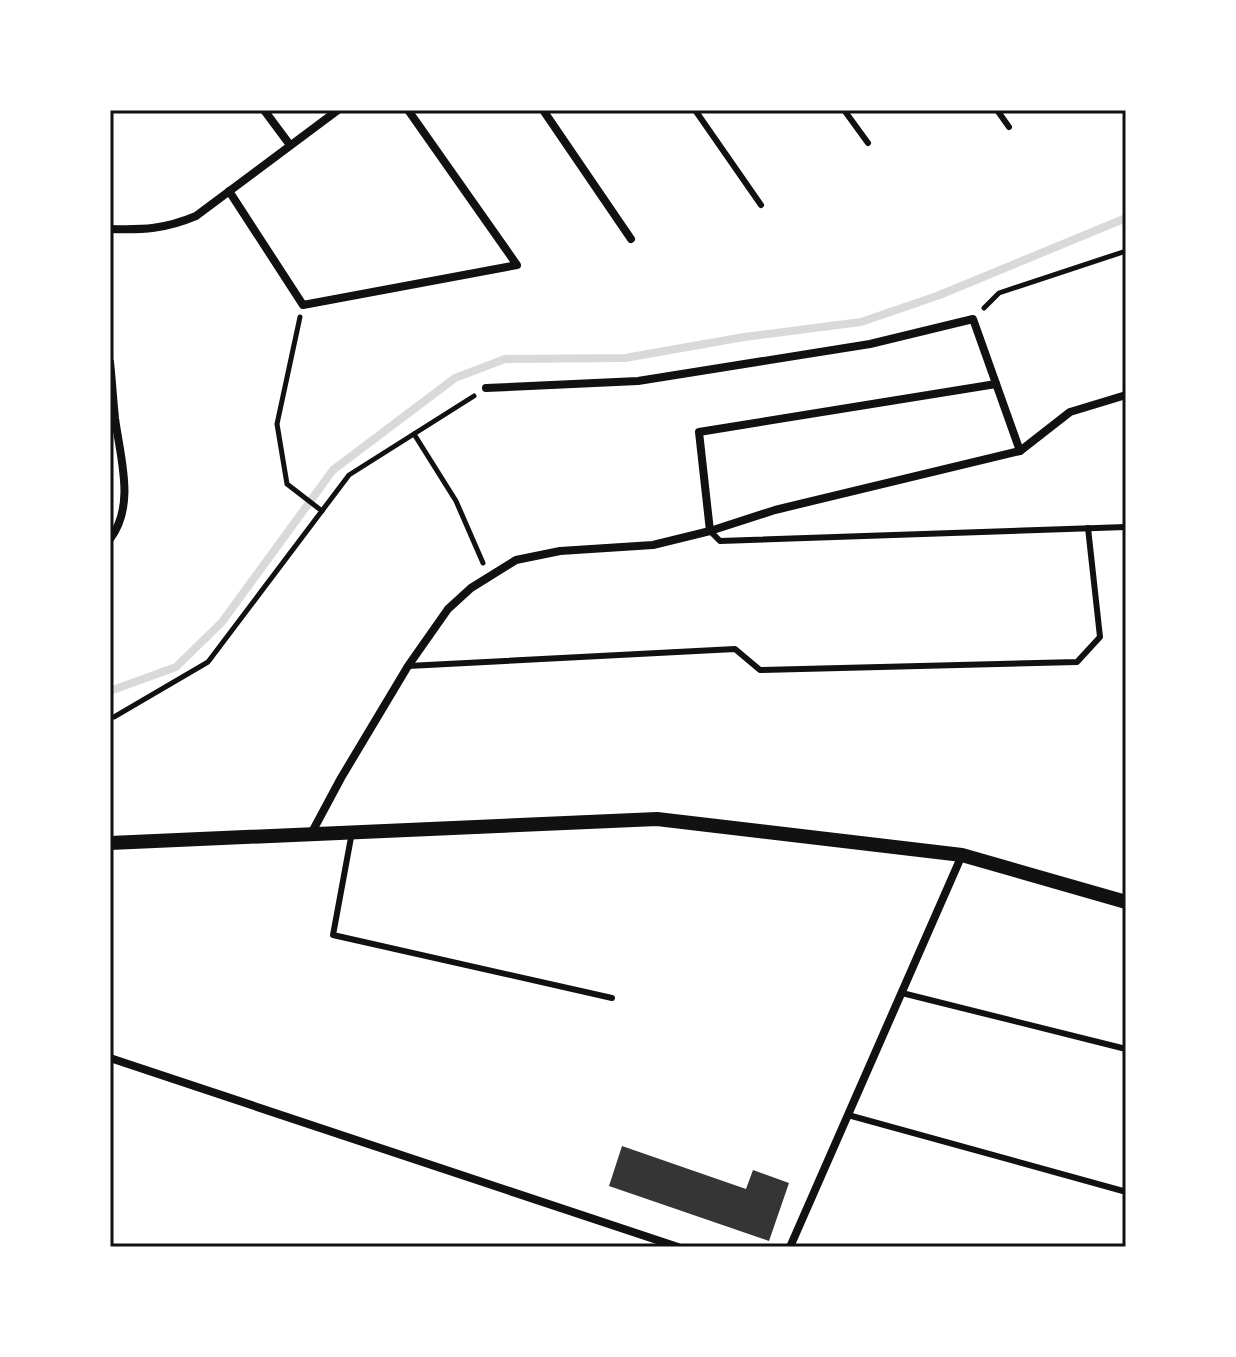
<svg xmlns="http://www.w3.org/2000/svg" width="1236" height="1357" viewBox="0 0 1236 1357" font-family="'PT Sans Narrow',sans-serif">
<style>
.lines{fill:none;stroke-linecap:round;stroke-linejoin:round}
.stream{stroke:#d9d9d9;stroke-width:8}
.building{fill:#353535}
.path{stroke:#111;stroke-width:5}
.service{stroke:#111;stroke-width:6}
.minor{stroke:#111;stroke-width:8}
.tertiary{stroke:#111;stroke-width:14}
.neatline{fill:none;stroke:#111;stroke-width:3}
</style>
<rect width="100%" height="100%" fill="#fff"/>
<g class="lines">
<!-- stream -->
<path class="stream" d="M110 691 176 667 222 622 333 470 455 378 505 359 625 358 744 337 861 322 937 296 1126 218"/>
</g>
<!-- building -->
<path class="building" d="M622 1146 746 1189 753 1170 789 1183 769 1241 609 1186Z"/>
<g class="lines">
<!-- path -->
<g class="path">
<path d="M984 308 999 293 1126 251"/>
<path d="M300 317 277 424 287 484 322 511"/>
<path d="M414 434 456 501 483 563"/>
<path d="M110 717H114L208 662 349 475 474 396"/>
</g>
<!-- service -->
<g class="service">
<path d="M695 110 761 205"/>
<path d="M844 110 868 143"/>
<path d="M997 110 1009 127"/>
<path d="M710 531 720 541 1126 527"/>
<path d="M408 666 735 649 760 670 1077 662 1100 637 1088 528"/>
<path d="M352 832 333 935 612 998"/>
<path d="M902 993 1126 1049"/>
<path d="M848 1115 1123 1191"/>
</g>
<!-- minor -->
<g class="minor">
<path d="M264 110 290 145"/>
<path d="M543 110 631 239"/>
<path d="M229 191 303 305 517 265 408 110"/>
<path d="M110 229C144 230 165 229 196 216L338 110"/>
<path d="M110 362C112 380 113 399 115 418 120 457 136 505 110 539"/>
<path d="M486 388 638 381 870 344 973 319 1020 451"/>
<path d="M710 531 699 432 996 384"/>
<path d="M311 834 341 778 408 666 448 609 471 588 516 560 560 551 653 545 710 531 775 510 1020 451 1070 412 1126 395"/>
<path d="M110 1058 678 1247"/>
<path d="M790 1247 962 855"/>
</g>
<!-- tertiary -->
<path class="tertiary" d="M110 843 657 819 962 855 1126 902"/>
</g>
<!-- border -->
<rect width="1236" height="1357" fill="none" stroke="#ffffff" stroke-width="224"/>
<rect x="112" y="112" width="1012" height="1133" class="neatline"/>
</svg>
